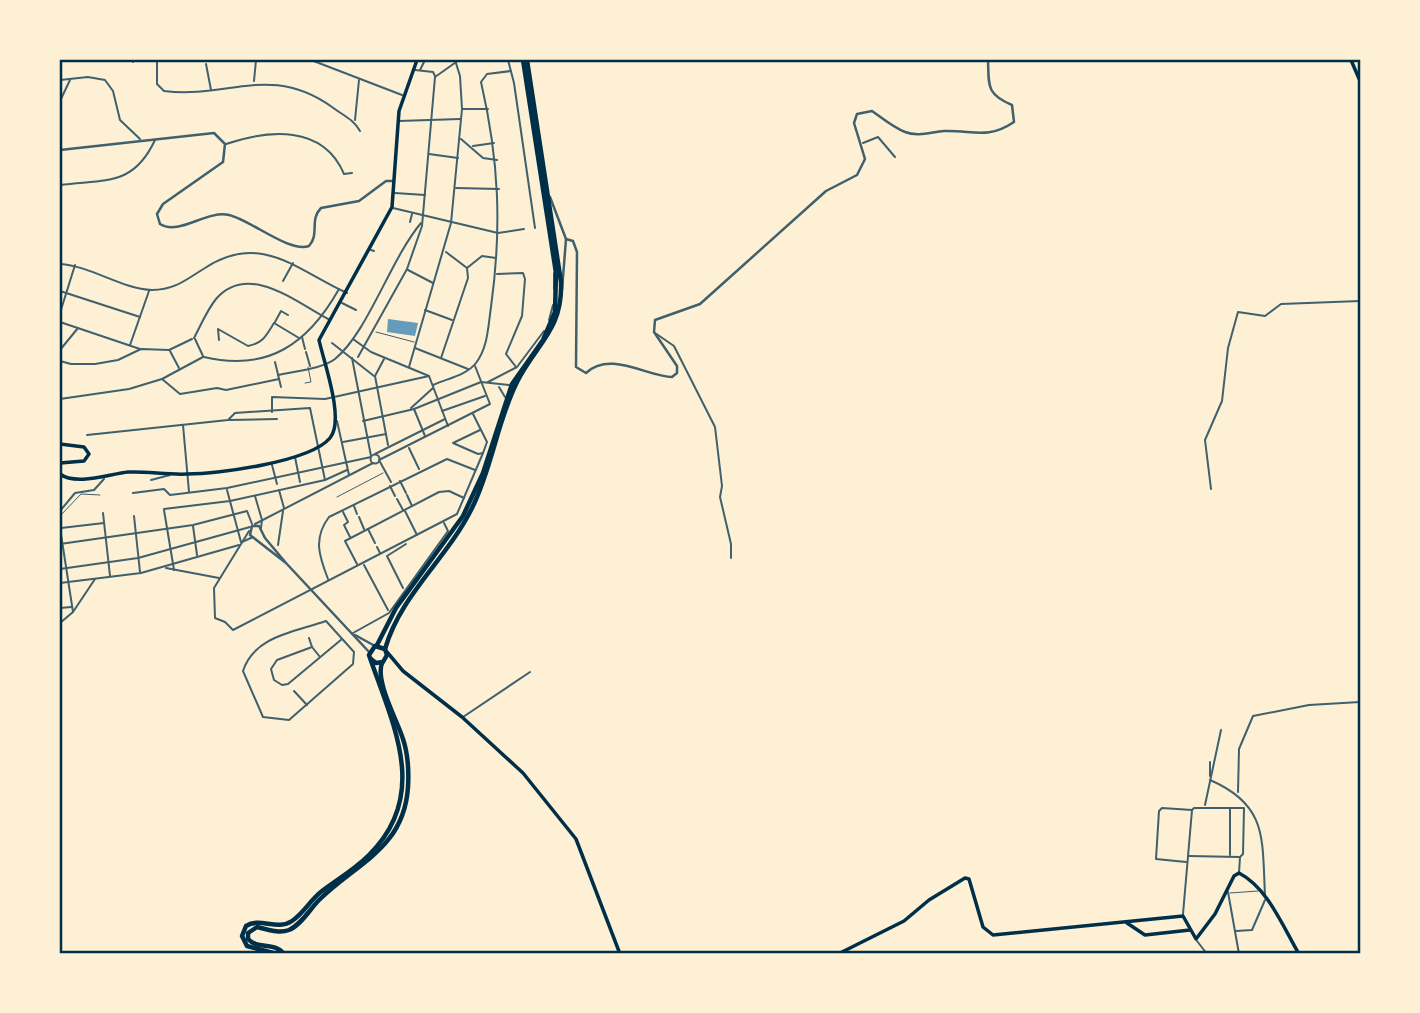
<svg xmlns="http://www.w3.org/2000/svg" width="1420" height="1013" viewBox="0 0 1420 1013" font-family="'Varela Round',sans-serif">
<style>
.water{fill:#669bbc}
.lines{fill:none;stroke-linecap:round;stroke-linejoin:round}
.service{stroke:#3f606c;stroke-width:1}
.minor{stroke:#3f606c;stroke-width:2}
.tertiary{stroke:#3f606c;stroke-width:2.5}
.secondary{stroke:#003049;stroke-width:3.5}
.trunk{stroke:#003049;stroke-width:4.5}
.neatline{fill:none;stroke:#003049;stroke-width:2.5}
</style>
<rect width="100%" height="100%" fill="#fdf0d5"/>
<!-- water -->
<path class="water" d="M388 319 418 323 415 336 387 332Z"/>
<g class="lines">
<!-- service -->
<g class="service">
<path d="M376 332 414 342"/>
<path d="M305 383 311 382 308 367"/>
<path d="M337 497 383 473"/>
<path d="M60 525V516L81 494 100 495"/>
<path d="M1230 893 1258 891"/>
</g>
<!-- minor -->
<g class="minor">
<path d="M133 60V62"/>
<path d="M157 60V84L164 91C229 99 270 63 332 107 344 116 353 119 360 131"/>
<path d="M311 60 402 95"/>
<path d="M508 60 514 83 535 228"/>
<path d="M206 64 211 90"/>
<path d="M415 70 433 72 435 76"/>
<path d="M420 70 425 60"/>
<path d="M435 77 459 60"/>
<path d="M60 80 88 77 105 80 113 91 120 120 140 139"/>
<path d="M254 81 256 60"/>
<path d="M60 101 70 80"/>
<path d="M463 109H488"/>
<path d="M355 120 359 80"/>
<path d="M399 121 460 119"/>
<path d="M461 139 483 158 497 160"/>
<path d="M863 143 878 137 895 157"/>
<path d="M226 144C268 130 323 124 344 174L352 173"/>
<path d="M473 146 494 143"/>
<path d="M429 154 458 158"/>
<path d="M60 185C105 179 133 187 155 140"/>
<path d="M456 188 499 189"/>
<path d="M395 193 425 195"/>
<path d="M393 208 498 233 524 229"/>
<path d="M410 222 412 214"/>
<path d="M371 250 374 251"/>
<path d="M60 264C91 266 122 289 152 290 175 290 187 279 205 268 261 231 298 271 347 293"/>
<path d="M467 268 482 256 496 258"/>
<path d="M408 270 433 283"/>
<path d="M497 274 523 273 525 279 522 316 506 354 516 367"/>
<path d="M283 281 293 263"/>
<path d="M554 289V273"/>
<path d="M60 291 140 317"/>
<path d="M342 303 356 310"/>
<path d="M425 310 452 320"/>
<path d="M60 313 75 265"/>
<path d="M549 320 553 305"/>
<path d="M60 322 140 349"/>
<path d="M275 322 281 311 288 315"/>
<path d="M655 333 674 346 715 427 722 486 720 497 731 544V558"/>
<path d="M302 337 305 349"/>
<path d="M194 338C201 325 207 310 216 299 249 261 298 304 330 320"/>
<path d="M195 339 203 356"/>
<path d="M353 339 371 352 429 376 448 426"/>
<path d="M219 340 218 329 248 346C263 343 266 336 274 323L299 338"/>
<path d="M332 343 374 376"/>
<path d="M130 345 149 291"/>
<path d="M415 348 468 369"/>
<path d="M60 350 78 328"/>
<path d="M170 351 179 368"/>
<path d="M306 352 310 366"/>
<path d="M204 357C268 372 308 344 339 289"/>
<path d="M358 357 407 269 422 226 435 77"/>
<path d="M352 358 371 456"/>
<path d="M441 358 468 278 467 268 446 252"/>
<path d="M384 359 375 376 388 445"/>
<path d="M60 361 71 364H95L118 360 141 349 169 350 192 339"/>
<path d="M275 362 281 387"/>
<path d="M409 367 451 223 462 109 460 76 455 60"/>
<path d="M278 375C294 371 322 369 335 359 368 332 390 260 421 223"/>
<path d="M162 379 180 394 217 388 226 390 279 379"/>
<path d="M488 382 517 367 544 331"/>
<path d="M433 385C446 379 467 375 476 363 488 347 488 327 491 307 502 227 499 160 481 82L487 74 511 71"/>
<path d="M499 387 505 397"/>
<path d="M60 399 129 389 162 379 203 357"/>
<path d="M411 408 433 388"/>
<path d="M414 409 425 436"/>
<path d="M442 411 485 396"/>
<path d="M272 412V397L325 399 429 376"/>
<path d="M473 414 487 442 483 453 478 454 453 443 480 430"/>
<path d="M229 420 277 419"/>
<path d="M337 421 349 475"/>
<path d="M363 421 414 409 481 382 509 385"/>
<path d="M183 425 189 492"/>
<path d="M87 435 228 420 235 413 310 408 325 480"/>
<path d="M343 442 386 434"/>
<path d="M409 448 419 469"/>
<path d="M375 454 445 419"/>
<circle cx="375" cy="459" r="4.5"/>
<path d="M295 457 300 482"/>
<path d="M272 465 277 484"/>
<path d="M151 480 170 475"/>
<path d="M400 481 406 493"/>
<path d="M391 482 379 460 490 404 475 366"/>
<path d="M390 486 395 496"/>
<path d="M1211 489 1205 440 1222 401 1228 348 1238 312 1265 316 1281 304 1360 301"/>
<path d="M227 490 241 542"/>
<path d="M279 490 284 508"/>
<path d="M133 493 164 489 170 495 227 488 371 457"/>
<path d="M407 495 412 506"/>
<path d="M255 496 262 520 261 528"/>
<path d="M397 499 403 510"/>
<path d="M354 506 357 514"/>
<path d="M164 509 230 501 325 480 347 470"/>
<path d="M164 510 174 570"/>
<path d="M60 511 75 493 94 490 104 479"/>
<path d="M405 511 417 535"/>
<path d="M343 512 348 522 344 525 350 537"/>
<path d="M103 513 110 576"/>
<path d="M134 516 140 572"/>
<path d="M359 517 364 529"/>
<path d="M255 524 373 463"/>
<path d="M193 526 197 555"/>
<path d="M60 528 73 612"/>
<path d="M61 528 104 523"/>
<path d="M368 529 375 543"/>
<path d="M249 531 214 588 215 618 225 622 233 630 457 514 483 453"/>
<path d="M242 542 253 537"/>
<path d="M60 544 193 525 247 511 252 524"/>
<path d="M278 545 283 511"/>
<path d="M377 547 380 553"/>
<path d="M357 564 345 541 439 492 449 491 464 498"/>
<path d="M364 565 388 610"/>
<path d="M166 568 219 578"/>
<path d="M60 569 138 558 250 527"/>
<path d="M328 579C319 556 313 538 329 517L447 459 475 470"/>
<path d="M60 583 141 573 239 545"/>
<path d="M403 588 387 556 406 544"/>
<path d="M60 608 71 607"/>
<path d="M326 621 354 652 353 664 289 720 263 717 243 671C254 636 295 632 326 621Z"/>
<path d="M60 623 73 612 95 579"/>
<path d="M353 633 389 613 448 531 444 523"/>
<path d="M309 638 312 647"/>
<path d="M320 657 312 647 277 660 271 669 274 680 282 685 288 684 342 639"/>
<path d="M294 691 307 705"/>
<path d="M463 717 530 672"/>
<path d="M1210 762V776"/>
<path d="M1210 780C1268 805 1262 839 1265 895"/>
<path d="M1238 792 1239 749 1253 716 1309 705 1360 702"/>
<path d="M1205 805 1221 730"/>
<path d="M1230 855V808"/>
<path d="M1189 856 1239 857"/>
<path d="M1186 862 1156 859 1159 811 1162 808 1192 810"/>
<path d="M1228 892 1239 954"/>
<path d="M1183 914 1192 810 1194 808H1244L1243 854 1240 857 1239 873"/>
<path d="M1236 931 1252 930 1265 900"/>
<path d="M1197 941 1207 954"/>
</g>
<!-- tertiary -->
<g class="tertiary">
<path d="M60 150 214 133 225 144 223 162 163 204 157 214 160 224C179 236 206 210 229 215 251 220 289 253 309 246 320 234 309 220 321 208L359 201 386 181H394"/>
<path d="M550 197 566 239 573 241 577 252 576 367 586 373C610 350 648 377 672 377L677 373V366L654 332 655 320 700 304 826 191 857 175 865 159 854 123 857 114 872 111C882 118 894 128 905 132 918 137 931 132 944 131 973 130 987 140 1014 122L1012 105C986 94 989 86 988 60"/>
<path d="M562 290 566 239"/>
<path d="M286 563 265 538 259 526H252L250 535 286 563 370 653"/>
<path d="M355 635 375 646"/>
</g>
<!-- secondary -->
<g class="secondary">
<path d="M1351 60 1360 81"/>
<path d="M60 444 84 447 89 454 84 461 60 463"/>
<path d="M60 474C76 486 109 474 128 472 147 471 167 475 187 474 218 474 310 462 330 438 345 420 324 363 319 340L392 207 399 111 417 60"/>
<path d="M387 652 403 671 462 717 523 773 576 839 620 954"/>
<path d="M1127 923 1145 935 1190 930"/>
<path d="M838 954 904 921 929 900 965 878 969 879 983 927 993 935 1183 916 1196 939 1215 914 1234 876 1239 873C1268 888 1283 927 1299 954"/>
</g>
<!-- trunk -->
<g class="trunk">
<path d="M377 645 396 608 463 516 483 473 512 384 543 340 555 312 556 273 523 60"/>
<path d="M385 649C401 594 447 559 472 508 492 468 497 422 517 382 536 344 563 330 561 282L527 60"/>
<path d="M277 954 247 946 242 936 246 926C260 917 277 931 292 921 304 913 311 899 322 891 338 879 355 869 369 855 431 794 392 723 369 655L375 646 385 649 387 655 383 662 376 663 371 659"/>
<path d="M284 954C274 941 258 950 248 939V933L257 927C267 929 278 934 289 930 301 925 310 909 319 900 356 863 404 849 408 787 409 770 408 754 403 739 397 720 375 681 382 663"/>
</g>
</g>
<!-- border -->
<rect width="1420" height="1013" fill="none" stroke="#fdf0d5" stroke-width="122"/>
<rect x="61" y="61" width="1298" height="891" class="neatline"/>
</svg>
